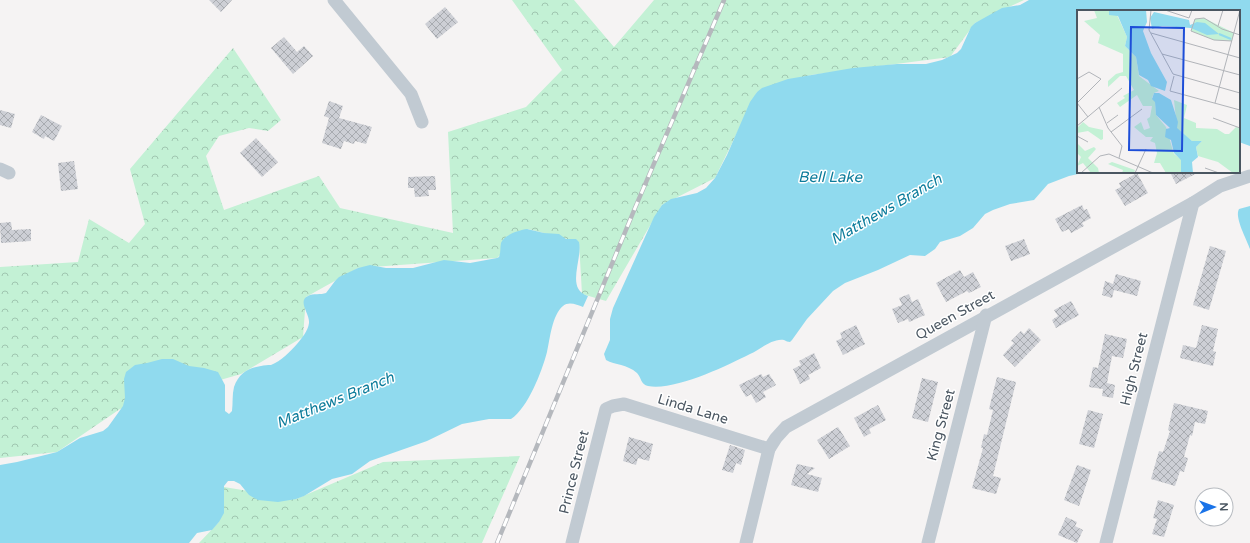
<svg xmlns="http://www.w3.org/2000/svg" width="1250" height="543" viewBox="0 0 1250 543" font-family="'Varela Round',sans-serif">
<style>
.forest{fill:url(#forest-crowns)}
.water{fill:#90daee}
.building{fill:url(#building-cross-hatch)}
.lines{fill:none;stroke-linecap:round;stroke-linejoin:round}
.minor{stroke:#c1cad2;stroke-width:13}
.rail-casing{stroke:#b5b8bd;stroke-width:4.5}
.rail{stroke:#fff;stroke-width:3;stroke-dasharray:9;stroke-linecap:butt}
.labels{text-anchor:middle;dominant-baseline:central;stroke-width:3;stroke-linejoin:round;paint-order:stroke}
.street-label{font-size:14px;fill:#4a5661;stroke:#fff}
.water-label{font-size:15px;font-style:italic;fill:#0c7c9b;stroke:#fff}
.inset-river{fill:none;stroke:#90daee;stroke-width:2}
.inset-road{fill:none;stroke:#b1b4b9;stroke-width:1}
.view{fill:#1d4ed8;fill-opacity:0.15;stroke:#1d4ed8;stroke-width:2}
.inset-edge{fill:none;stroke:#4a5661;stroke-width:2}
</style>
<defs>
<pattern id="forest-crowns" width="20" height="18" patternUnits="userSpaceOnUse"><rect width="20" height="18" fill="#c3f1d5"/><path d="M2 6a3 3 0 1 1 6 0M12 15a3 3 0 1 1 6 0" fill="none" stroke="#a0c6b0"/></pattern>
<pattern id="building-cross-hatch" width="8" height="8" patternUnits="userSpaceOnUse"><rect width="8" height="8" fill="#cdcfd5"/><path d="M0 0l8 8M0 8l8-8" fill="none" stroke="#a8abb0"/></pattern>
</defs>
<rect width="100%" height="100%" fill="#f5f3f3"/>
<!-- forest -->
<g class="forest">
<path d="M512 0H574L614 47 654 0H1024L975 23 950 57 811 75 757 92 715 178 662 205 606 301 582 294 579 242 528 229 497 258 358 268 306 297 303 337 241 374 120 409 57 452 0 458V267L78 262 89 219 129 243 145 224 130 169 233 48 281 120 268 131 249 128 219 136 206 156 224 210 319 176 340 208 453 233 448 132 526 107 562 70Z"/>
<path d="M520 456 482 543H199L219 522 224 487 296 499 383 462Z"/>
</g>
<!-- water -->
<g class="water">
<path d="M1029 0H1250V146L1239 142V11H1078V172H1087L1069 176 1048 184 1034 200 1010 204 993 210 985 214 973 228 960 236 940 242 935 249 925 256 910 255 878 270 845 283 833 291 807 319 792 340 790 342C788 342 786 341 784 340 772 338 760 350 750 354 726 366 675 391 648 386 641 385 641 377 637 373 627 364 615 365 606 360L604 354 610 340V319L613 308 654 217 662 205 671 199 697 193 706 188 715 178 727 155 750 102 757 92 762 88 788 79 853 68 897 64H926L942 60 957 53 961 49 971 27 975 23 1002 8 1020 5Z"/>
<path d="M1250 206V249C1247 240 1234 217 1239 209Z"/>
<path d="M527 229 544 233 559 234 566 239H576L579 242C583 259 565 289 588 296L583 307C577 305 569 301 563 306 552 315 550 339 547 352 542 371 528 408 511 419H489L462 424 427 441 370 461 352 474 332 479 304 496 296 499 278 502 258 500 249 495 240 484 234 481H228L224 486V513L219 522 212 530 197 533 189 543H0V465L17 462 57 452 80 438 103 431 108 427 123 406 125 398 124 379 126 372 135 365 147 363 162 359H173L189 366 204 368 218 372 225 385V411L229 414 232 411C233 403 232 395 234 387 239 373 248 368 261 366 264 365 268 365 271 365 281 361 290 352 297 344 302 338 308 331 309 323 310 314 297 301 308 296 313 293 321 295 326 293L335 281 339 277 358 268 370 265 386 268H413L444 260 470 263 497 258 499 257C501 252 500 248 501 243 504 235 519 230 527 229Z"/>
</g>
<!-- building -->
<g class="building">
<path d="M209 0H232L221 12Z"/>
<path d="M445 7 458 22 437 39 425 24Z"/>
<path d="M284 37 297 52 304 46 313 56 293 74 271 48Z"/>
<path d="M329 101 343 106 339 118 372 127 366 144 355 141 354 144 344 141 341 149 322 143 329 118 324 116Z"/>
<path d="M0 110 15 114 11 128 0 125Z"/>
<path d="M41 115 62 126 54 141 45 136 44 139 32 132Z"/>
<path d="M256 138 278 162 262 177 240 153Z"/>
<path d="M74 161 78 189 61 191 58 163Z"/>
<path d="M1170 172H1199L1176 184Z"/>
<path d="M1137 173 1148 193 1125 206 1115 190 1121 187 1119 183Z"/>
<path d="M435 176 436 190H428L429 196 415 197 414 188H408V177Z"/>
<path d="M1082 205 1084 210 1087 209 1091 218 1082 223 1084 226 1071 233 1069 229 1062 232 1055 219Z"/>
<path d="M11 222 12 230 31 229V241L1 243 0 223Z"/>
<path d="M1024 239 1030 254 1011 261 1005 246Z"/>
<path d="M1210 246 1226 251 1209 310 1193 305Z"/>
<path d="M960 270 964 277 973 272 981 287 969 293 967 291 946 302 936 283Z"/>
<path d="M1116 274 1141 281 1137 296 1114 290 1112 298 1102 295 1105 281 1113 284Z"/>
<path d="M909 294 912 302 918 299 925 315 909 322 908 319 898 323 892 309 902 305 899 298Z"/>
<path d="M1071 301 1079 315 1056 328 1052 320 1058 316 1054 310Z"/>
<path d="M856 325 865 344 843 355 836 341 842 338 840 333Z"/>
<path d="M1202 325 1218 329 1213 351 1216 352 1213 366 1180 358 1183 345 1196 348Z"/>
<path d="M1029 328 1041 340 1015 367 1003 355 1014 343 1011 341 1021 331 1024 334Z"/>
<path d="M1105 334 1127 339 1123 358 1112 356 1107 383 1115 385 1113 398 1102 396 1103 389 1089 387 1093 367 1098 368Z"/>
<path d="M814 353 821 368 808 375 810 379 800 384 793 369 801 365 799 361Z"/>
<path d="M761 374 763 377 769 374 776 385 763 392 766 397 756 403 751 394 746 397 739 385Z"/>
<path d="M997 377 1016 382 993 476 1001 478 996 494 972 488 983 448H981L984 434 987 435 993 410 989 409Z"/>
<path d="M922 378 938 382 928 422 912 418Z"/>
<path d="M1174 403 1208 411 1205 424 1195 422 1192 436 1190 435 1184 457 1188 458 1184 472 1180 471 1175 486 1151 479 1159 451 1163 452 1170 431 1168 430Z"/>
<path d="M878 405 886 420 869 429 871 433 864 437 854 418Z"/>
<path d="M1088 410 1103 414 1094 448 1079 444Z"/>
<path d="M838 427 850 446 829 459 817 440Z"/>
<path d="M629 437 653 444 649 461 638 458 636 465 623 461Z"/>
<path d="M730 445 745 450 741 465 736 463 733 473 722 470Z"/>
<path d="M797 464 815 468 807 474 822 478 818 492 791 485Z"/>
<path d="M1077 465 1091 470 1079 506 1064 500Z"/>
<path d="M1158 500 1174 505 1164 537 1152 534 1157 519 1153 518Z"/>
<path d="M1066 517 1077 522 1075 526 1083 530 1077 543 1058 535Z"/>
</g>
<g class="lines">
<!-- minor -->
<g class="minor">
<path d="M334 0 411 94 422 122"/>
<path d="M0 169 9 173"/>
<path d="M572 543 606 409 613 406 624 404 769 449"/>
<path d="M746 543 769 449 776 438 786 427 1193 203 1220 186 1250 176"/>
<path d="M928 543 986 315"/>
<path d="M1106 543 1193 203"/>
</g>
<defs>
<path id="rail" d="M497 543 635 208 724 0"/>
</defs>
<!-- rail casing -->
<use href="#rail" class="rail-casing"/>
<!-- rail -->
<use href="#rail" class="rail"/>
</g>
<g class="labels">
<!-- street labels -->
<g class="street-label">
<text transform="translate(955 315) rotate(-29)">Queen Street</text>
<text transform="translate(1134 369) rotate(-76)">High Street</text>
<text transform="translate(693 409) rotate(17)">Linda Lane</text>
<text transform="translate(941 425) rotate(-75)">King Street</text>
<text transform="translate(574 472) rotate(-76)">Prince Street</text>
</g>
<!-- water labels -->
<g class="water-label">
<text x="830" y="177">Bell Lake</text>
<text transform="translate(886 209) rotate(-30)">Matthews Branch</text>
<text transform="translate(335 400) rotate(-22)">Matthews Branch</text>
</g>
</g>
<!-- overview -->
<g transform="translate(1077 10)">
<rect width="163" height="163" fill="#f5f3f3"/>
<path d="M17 0H32V5H40L50 27 48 36 59 47 62 66 82 81 77 83 75 88 78 91 79 105 89 117 97 144 105 150 104 163H89L83 153H77L80 143 78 133 73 131 76 127H69L57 117 64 112 67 120 73 118 70 109 73 107 75 96H66L60 85 43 97 40 93 48 88 46 86 57 80 49 66H43L31 77V71L39 64 46 62V44L21 33 23 25 7 11 20 8ZM127 8 157 23 155 31 137 30 114 21 118 9ZM97 90 110 95 107 108 119 113V118L140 119 148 124H152L159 117 163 118V163H156L141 152 121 146 119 137 125 131H115L100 119ZM6 112 12 117 26 120V129L24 130 11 121 0 123V118ZM0 133 8 141 17 137 19 139 11 148 21 158 22 163H14L6 153 0 156 4 147 0 143ZM35 152 58 160 57 163H45L46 160 31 154Z" fill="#c3f1d5"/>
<path d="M32 0H69L70 12 66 21 74 43 90 72 88 81 74 76 71 70 62 65 59 47 48 36 50 27 41 6 32 5ZM77 2 112 10 113 15 120 12 128 13 142 24 130 25 114 18 85 16 75 19 73 8ZM77 83H82L94 90 101 112 100 118 115 131H125L119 137 121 147 115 152 116 163 104 162V150L97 143 94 130 88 127 89 119 93 118 79 105 78 92 75 89Z" fill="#90daee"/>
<path class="inset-river" d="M142 24 154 29"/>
<path class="inset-road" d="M74 0 72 20 96 64 163 83M88 0 112 8 115 0M141 16 146 0M74 23 163 48M155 31 137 30 114 21 118 9 127 8 145 19 163 25M85 44 163 65M97 66 93 81 163 100M0 69 12 62 24 69 0 93M0 93 11 107M138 93 163 0M22 97 31 118 45 136 42 148M136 108 163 118M30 113 41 105M0 116 45 78M34 122 65 99M0 126 11 132M128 158 142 163M4 163 23 146 32 144 76 163M58 163 69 139"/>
<path class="view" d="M54 17 107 18 105 141 52 140Z"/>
<rect width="163" height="163" class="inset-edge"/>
</g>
<!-- north arrow -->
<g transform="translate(1214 507) rotate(89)"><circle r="19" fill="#ffffff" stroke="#b7bbc0"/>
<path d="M0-3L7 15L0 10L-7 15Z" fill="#1a73e8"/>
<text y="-6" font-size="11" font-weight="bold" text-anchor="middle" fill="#4a5661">N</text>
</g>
</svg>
